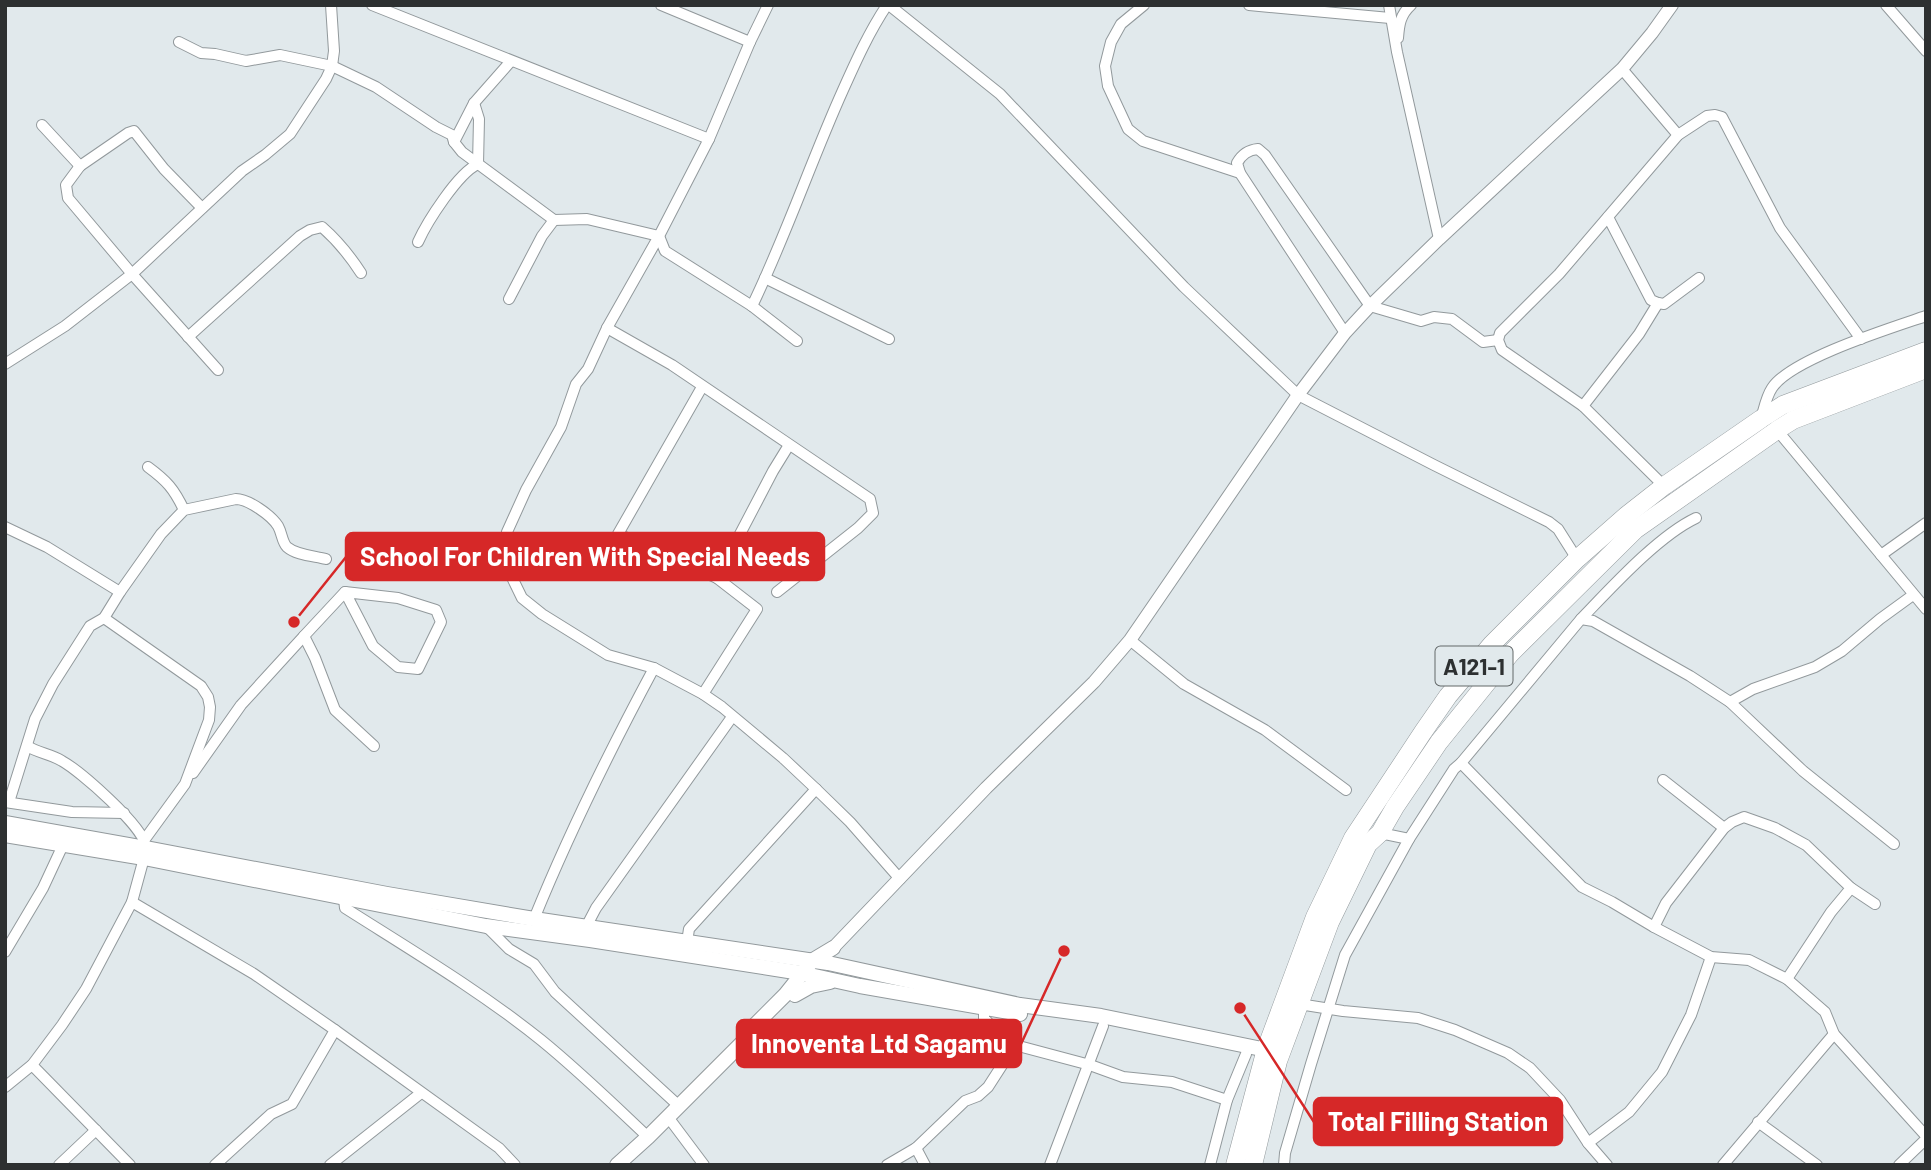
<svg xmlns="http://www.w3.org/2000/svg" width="1931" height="1170" viewBox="0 0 1931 1170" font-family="Barlow,sans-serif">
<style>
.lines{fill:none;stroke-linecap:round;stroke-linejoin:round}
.minor-casing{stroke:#92999c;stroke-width:12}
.tertiary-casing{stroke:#92999c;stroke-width:14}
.secondary-casing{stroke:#92999c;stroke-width:16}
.trunk-casing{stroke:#92999c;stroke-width:19}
.minor{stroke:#fff;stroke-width:10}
.tertiary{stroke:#fff;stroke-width:12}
.secondary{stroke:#fff;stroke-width:14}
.trunk{stroke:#fff;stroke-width:18}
.labels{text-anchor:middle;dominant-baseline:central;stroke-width:5;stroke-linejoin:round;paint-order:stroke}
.shield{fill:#e1e9ec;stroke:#636869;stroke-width:2}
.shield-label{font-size:23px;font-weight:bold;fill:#2d3031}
.leader{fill:none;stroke:#d62828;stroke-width:2.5}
.callout-dot{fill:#d62828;stroke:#e1e9ec;stroke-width:2.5}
.callout{fill:#d62828;stroke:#d62828;stroke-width:2.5}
.callout-label{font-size:26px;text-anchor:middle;font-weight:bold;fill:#fff}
</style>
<rect width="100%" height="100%" fill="#e1e9ec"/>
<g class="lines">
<defs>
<g id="minor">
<path d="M372 5 709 139"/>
<path d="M661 5 750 42"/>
<path d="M768 5 750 42 709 139 659 236 607 328 588 369 576 384 561 427 526 490 507 532 502 557 522 598 542 614 608 655 654 668 703 694 722 707 783 758 816 789 850 822 900 879"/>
<path d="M889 5 1000 94 1184 287 1298 395 1434 465 1549 522 1558 529 1577 559"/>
<path d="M1144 5 1121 24 1111 42 1105 66 1108 86 1128 129 1143 141 1240 173"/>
<path d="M1249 5 1390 18"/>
<path d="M1389 5 1397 52 1439 239"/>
<path d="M1886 5 1926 51"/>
<path d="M1398 38C1399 25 1400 15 1411 5"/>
<path d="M179 42 201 53 215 54 246 61 280 55 332 66 376 87 436 127 452 135 454 142 462 152 554 220 587 219 659 236 665 251 752 306 797 341"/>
<path d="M1622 69 1678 135"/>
<path d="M42 125 80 166"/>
<path d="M454 142 474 103 511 61"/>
<path d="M202 208 164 169 134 131 128 133 80 166 66 185 68 198 132 274 218 370"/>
<path d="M1608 217 1651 300 1658 303 1664 304 1699 278"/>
<path d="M418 242C427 222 458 173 478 164L479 119 474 103"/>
<path d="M765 278 889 339"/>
<path d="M509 299 542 236 554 220"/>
<path d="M752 306C786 236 811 161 843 90 856 61 869 32 887 5"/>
<path d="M607 328 672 365 870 499 873 513 858 528 777 592"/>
<path d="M1345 333 1240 173 1237 163C1242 154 1248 150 1258 149L1265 155 1370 306 1421 321 1434 317 1452 319 1483 342 1498 340"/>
<path d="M188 337 300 236 310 230 322 227C338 241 350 256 361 273"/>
<path d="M5 364 65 326 132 274 242 171 265 155 290 134 326 79 332 66 334 51 331 5"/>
<path d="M702 387 618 534 717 578"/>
<path d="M1583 406 1639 334 1658 303"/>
<path d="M1761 419C1764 409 1766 397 1772 388 1791 359 1891 328 1926 316"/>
<path d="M1777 430 1926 609"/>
<path d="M148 467C167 481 174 489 184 510"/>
<path d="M1664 486 1583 406 1502 350 1498 340 1500 333 1559 274 1678 135 1707 116 1715 115 1722 117 1780 228 1861 339"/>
<path d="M5 527 47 547 120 592"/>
<path d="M1881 555 1926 523"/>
<path d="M345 592 398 598 436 610 441 622 418 669 398 667 373 646Z"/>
<path d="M345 592 304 636 315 658 335 710 374 746"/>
<path d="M104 618 201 686 208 697 210 707 209 720 185 784 145 839"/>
<path d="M1581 619C1611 588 1658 536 1696 518"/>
<path d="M1130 640 1184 684 1265 730 1346 790"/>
<path d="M703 694 757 609 717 578 773 471 789 445"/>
<path d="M1730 702 1753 689 1815 667 1842 651 1880 619 1913 595"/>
<path d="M27 746C38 753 51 754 62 761 80 771 143 826 145 845"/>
<path d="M1461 763 1582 887 1612 902 1654 927 1711 957 1749 960 1787 979 1825 1012 1834 1034 1926 1136"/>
<path d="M193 773 241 705 304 636"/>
<path d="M1663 780 1724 828"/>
<path d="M5 802 72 812 124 813"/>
<path d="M9 802 35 719 53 684 90 626 104 618 120 592 161 534 184 510 236 499C248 499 271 515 278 526 282 533 282 542 287 547 296 555 314 556 326 559"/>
<path d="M1380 833 1409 839"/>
<path d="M1851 888 1875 904"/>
<path d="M344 899 345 908C411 950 480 991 541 1040 578 1070 613 1104 648 1137"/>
<path d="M132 902 254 974 335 1030 499 1148 515 1165"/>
<path d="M534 919C569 833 610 750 654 668"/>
<path d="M486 926 509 949 534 964 555 992 679 1106"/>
<path d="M586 927 596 908 732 717"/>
<path d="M1654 927 1666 903 1724 828 1732 822 1744 817 1775 828 1806 845 1851 888 1831 912 1787 979"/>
<path d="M687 942 689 929 816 789"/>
<path d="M5 952 43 888 63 845"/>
<path d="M1299 1004 1343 1011 1418 1018 1455 1030 1508 1053 1530 1068 1560 1100 1588 1143 1607 1165"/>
<path d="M984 1008V1018L1001 1037 1015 1045 1090 1065 1123 1077 1172 1082 1227 1100"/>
<path d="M32 1065 130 1165"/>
<path d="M5 1087 32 1065 62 1025 86 989 132 902 144 858"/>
<path d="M668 1117 704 1165"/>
<path d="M1758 1122 1817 1165"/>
<path d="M1588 1143 1629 1112 1662 1072 1691 1015 1711 957"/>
<path d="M916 1148 925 1165"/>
<path d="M59 1165 96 1130"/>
<path d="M215 1165 271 1114 292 1104 335 1030"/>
<path d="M330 1165 421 1093"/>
<path d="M887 1165 916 1148 965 1101 978 1096 988 1087 1015 1045"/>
<path d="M1050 1165 1103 1026"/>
<path d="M1210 1165 1227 1100 1246 1054"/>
<path d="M1284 1165 1285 1153 1311 1064 1345 955 1409 839 1454 769 1461 763 1581 619 1593 621 1690 676 1730 702 1803 771 1894 844"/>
<path d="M1723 1165 1834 1034"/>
<path d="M1899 1165 1926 1139"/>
</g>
<path id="tertiary" d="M833 948 986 788 1094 682 1130 640 1298 395 1345 333 1370 306 1439 239 1622 69 1652 33 1672 5"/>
<g id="secondary">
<path d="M5 823 145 848 387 894 534 919 828 963 1020 1005 1101 1016 1276 1052"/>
<path d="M5 835 144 858 486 926 590 940 801 973 860 986 1020 1014"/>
<path d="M795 995 811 986 830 982"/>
<path d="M617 1165 648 1137 745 1040 754 1026 785 995 813 960 833 948"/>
</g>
<g id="trunk">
<path d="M1235 1165 1266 1049 1315 917 1353 838 1423 732 1448 696 1492 644 1577 559 1627 515 1664 486 1761 419 1783 405 1926 351"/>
<path d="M1253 1165 1278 1061 1330 922 1368 844 1380 833 1395 807 1439 742 1510 654 1635 530 1777 430 1793 420 1926 369"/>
</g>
</defs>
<!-- minor casing -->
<use href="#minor" class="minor-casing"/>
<!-- tertiary casing -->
<use href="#tertiary" class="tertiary-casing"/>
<!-- secondary casing -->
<use href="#secondary" class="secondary-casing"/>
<!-- trunk casing -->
<use href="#trunk" class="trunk-casing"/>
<!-- minor -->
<use href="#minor" class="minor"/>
<!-- tertiary -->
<use href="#tertiary" class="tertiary"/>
<!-- secondary -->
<use href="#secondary" class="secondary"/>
<!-- trunk -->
<use href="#trunk" class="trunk"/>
</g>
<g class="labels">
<!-- shield labels -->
<rect class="shield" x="1435.5" y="646.5" width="77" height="39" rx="5"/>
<g class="shield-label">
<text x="1474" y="666">A121-1</text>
</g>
</g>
<!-- callouts -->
<path class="leader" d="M294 622L346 557M1064 951L1021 1044M1240 1008L1314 1122"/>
<g class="callout-dot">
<circle cx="294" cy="622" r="7"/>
<circle cx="1064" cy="951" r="7"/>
<circle cx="1240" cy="1008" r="7"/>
</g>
<g class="callout">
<rect x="346" y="533" width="478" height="47" rx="7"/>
<rect x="737" y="1020" width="284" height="47" rx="7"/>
<rect x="1314" y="1098" width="248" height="47" rx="7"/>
</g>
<g class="callout-label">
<text x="585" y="566">School For Children With Special Needs</text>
<text x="879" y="1053">Innoventa Ltd Sagamu</text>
<text x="1438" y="1131">Total Filling Station</text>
</g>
<!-- border -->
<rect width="1931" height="1170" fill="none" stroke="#2d3031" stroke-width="14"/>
</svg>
